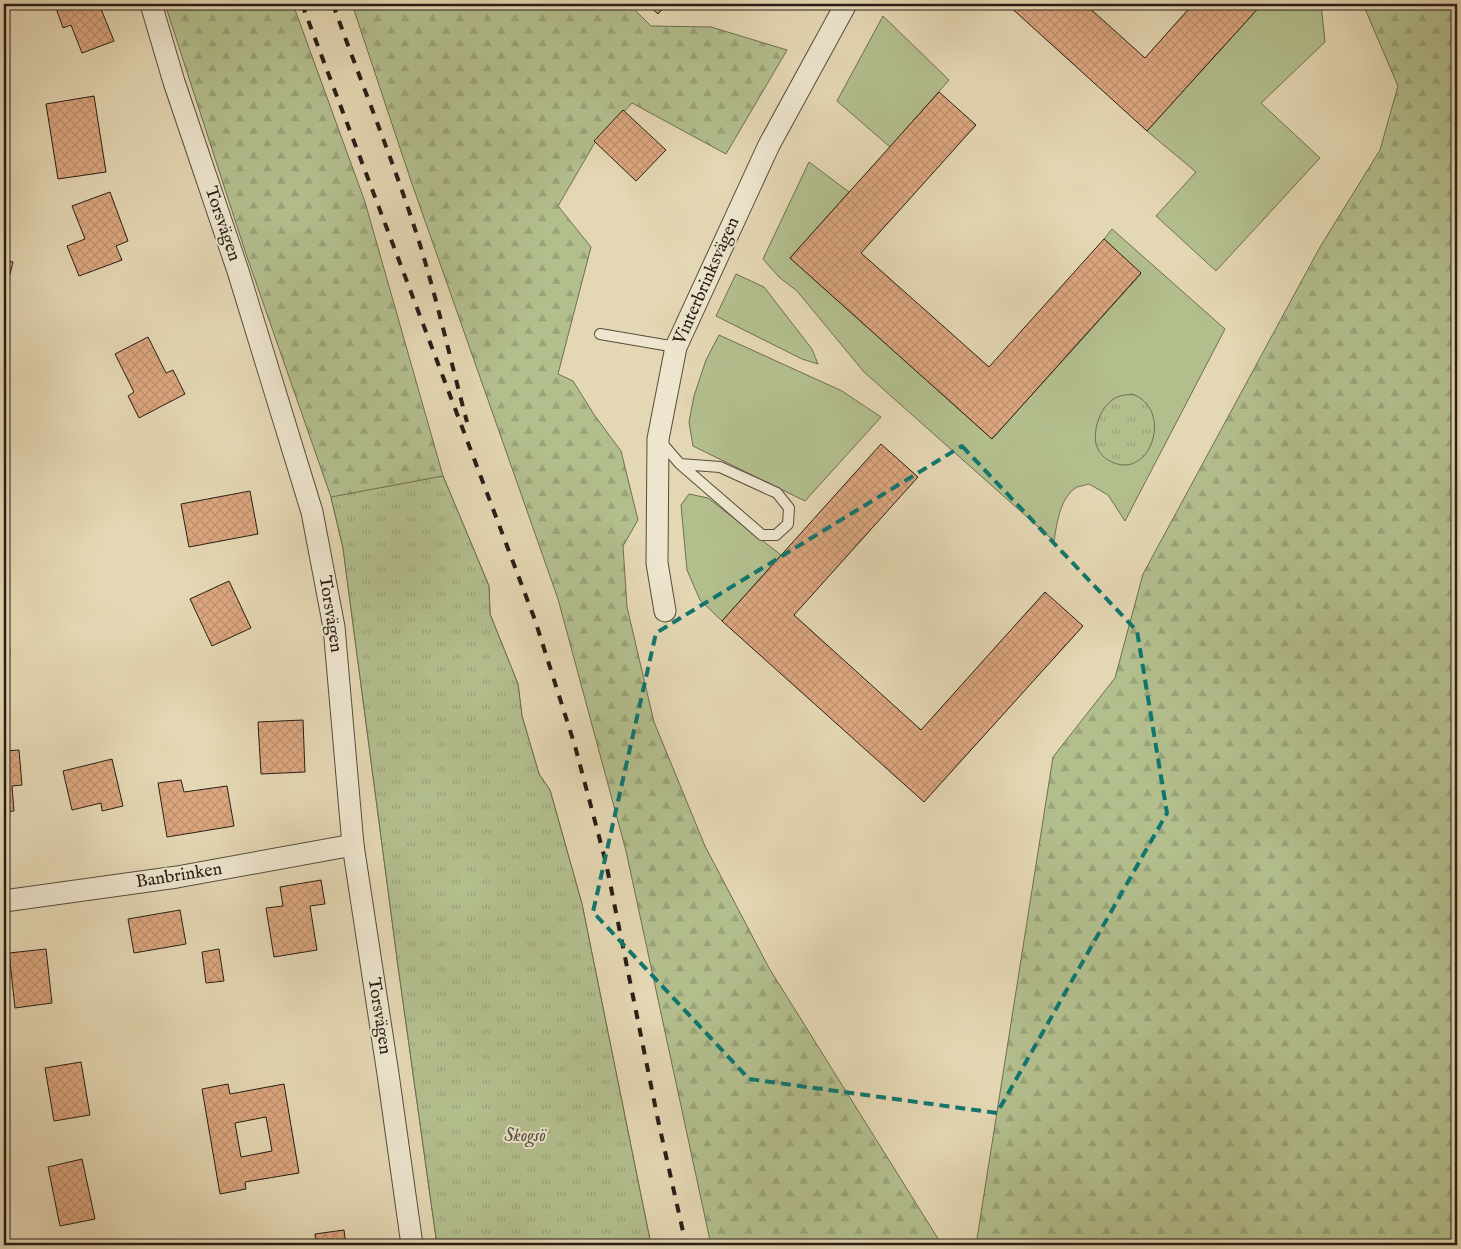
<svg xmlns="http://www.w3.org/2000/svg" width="1461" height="1249" viewBox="0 0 1461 1249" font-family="'IM FELL English',serif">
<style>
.grass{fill:#b3be8d;stroke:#6e6e52}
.forest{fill:url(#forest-firs);stroke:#6e6e52}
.park{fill:url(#park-tufts);stroke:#6e6e52}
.building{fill:url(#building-cross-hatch);stroke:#281e17;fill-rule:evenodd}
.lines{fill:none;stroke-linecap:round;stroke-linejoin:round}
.lane-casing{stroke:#574c3e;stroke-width:12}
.street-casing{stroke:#574c3e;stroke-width:23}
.lane{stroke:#ede5ce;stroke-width:10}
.street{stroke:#ede5ce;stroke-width:21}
.rail{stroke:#281e17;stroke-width:4;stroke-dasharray:9 9;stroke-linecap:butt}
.marked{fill:none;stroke:#0f766e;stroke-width:4;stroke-dasharray:10 6;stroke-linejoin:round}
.labels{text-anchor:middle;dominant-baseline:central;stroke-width:4;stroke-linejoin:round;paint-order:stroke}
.street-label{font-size:18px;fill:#281e17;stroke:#ede5ce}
.park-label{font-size:18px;font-style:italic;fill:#524e3a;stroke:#ede5ce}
</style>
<defs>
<pattern id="forest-firs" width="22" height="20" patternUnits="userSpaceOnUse" patternTransform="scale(1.25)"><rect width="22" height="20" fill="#b3be8d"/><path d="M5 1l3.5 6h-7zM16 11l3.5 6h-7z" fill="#9aa379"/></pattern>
<pattern id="park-tufts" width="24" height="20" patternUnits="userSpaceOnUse" patternTransform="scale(1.25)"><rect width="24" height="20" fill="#b3be8d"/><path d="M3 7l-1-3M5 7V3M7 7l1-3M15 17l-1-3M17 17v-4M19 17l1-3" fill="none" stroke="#9aa379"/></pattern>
<pattern id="building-cross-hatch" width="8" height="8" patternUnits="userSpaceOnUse" patternTransform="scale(1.25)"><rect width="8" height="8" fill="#dca77f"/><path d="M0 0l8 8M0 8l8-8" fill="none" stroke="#bd8f6d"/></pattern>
</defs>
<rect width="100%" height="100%" fill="#e4d7b3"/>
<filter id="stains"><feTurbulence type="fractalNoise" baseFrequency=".004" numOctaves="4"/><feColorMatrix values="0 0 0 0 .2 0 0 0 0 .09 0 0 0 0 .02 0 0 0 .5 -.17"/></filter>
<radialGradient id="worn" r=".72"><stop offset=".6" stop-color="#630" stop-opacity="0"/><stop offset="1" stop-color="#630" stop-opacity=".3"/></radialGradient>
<!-- grass -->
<g class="grass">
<path d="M1262 4H1321L1325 42 1261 103 1320 158 1216 271 1156 216 1196 172 1147 131Z"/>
<path d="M883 16 949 80 890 147 837 101Z"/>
<path d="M809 162 849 192 790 258 992 439 1141 274 1104 239 1112 229 1225 329 1125 521 1108 495 1089 484C1085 485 1081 486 1077 487 1060 497 1057 523 1054 541L864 372 797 291 779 277 763 259Z"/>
<path d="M736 274 764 287 812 349 818 364 802 359 716 316Z"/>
<path d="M719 335 842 391 881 417 805 501 693 446 689 422 694 396 706 360Z"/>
<path d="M689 494 708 498 781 555 722 621 700 600 687 570 681 505Z"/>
</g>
<!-- forest -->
<g class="forest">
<path d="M165 4H293L365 202 443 476 489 586 490 614 518 684 522 716 539 774 550 790 582 904 651 1245H437L398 966 343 548 331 497 246 254Z"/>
<path d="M352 4H629L651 26 711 27 787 50 726 154 632 103 594 144 558 206 591 247 558 374 573 381 595 416 621 451 638 520 623 546 627 607 654 722 705 846 769 968 942 1245H711L626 851 558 599 411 181Z"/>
<path d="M1363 4H1457V1245H976L1053 757 1115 678 1143 574 1320 247 1380 150 1398 86Z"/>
</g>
<!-- park -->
<g class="park">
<path d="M1132 394C1175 409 1150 483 1110 461 1102 457 1098 451 1096 444 1093 427 1101 405 1117 397 1122 395 1127 395 1132 394Z"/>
<path d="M443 476 489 586 490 614 518 684 522 716 539 774 550 790 582 904 651 1245H437L398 966 343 548 331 497Z"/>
</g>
<!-- building -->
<g class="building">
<path d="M58 4H99L114 41 82 53 71 25 63 28 55 5Z"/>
<path d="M647 4H667L658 14Z"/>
<path d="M1007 4H1085L1145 58 1193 4H1262L1147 131Z"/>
<path d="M939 92 976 125 861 253 952 334 989 367 1104 239 1141 273 992 439 790 258Z"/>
<path d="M94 96 106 172 58 179 46 104Z"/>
<path d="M623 110 666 150 636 181 594 141Z"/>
<path d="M110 192 128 241 116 246 122 260 79 276 67 246 85 239 72 206Z"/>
<path d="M4 260 13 262 4 298Z"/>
<path d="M148 337 166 373 173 370 185 394 139 418 128 396 134 392 115 354Z"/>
<path d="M881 444 918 477 794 615 921 730 1045 592 1083 626 924 802 722 621Z"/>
<path d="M250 491 258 534 189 547 181 504Z"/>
<path d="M4 516 9 542 4 543Z"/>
<path d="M229 581 251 628 212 646 190 599Z"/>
<path d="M4 619H6L10 652 4 653Z"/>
<path d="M303 720 305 772 261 774 258 722Z"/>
<path d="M19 750 22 785 12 786 14 811 4 812V751Z"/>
<path d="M112 759 123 806 102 811 101 803 72 810 63 771Z"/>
<path d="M181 780 184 792 227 786 234 826 167 837 158 783Z"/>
<path d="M321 880 325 904 310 906 317 950 274 957 266 908 283 906 280 887Z"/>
<path d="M180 910 186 944 134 953 128 919Z"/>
<path d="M46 949 52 1003 15 1008 9 953Z"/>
<path d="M219 949 224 981 206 983 202 952Z"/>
<path d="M81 1062 90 1115 54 1121 45 1068Z"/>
<path d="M228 1084 230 1094 284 1084 299 1173 245 1182 246 1189 220 1194 202 1089ZM266 1117 272 1151 241 1157 235 1123Z"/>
<path d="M82 1159 95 1219 60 1226 48 1167Z"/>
<path d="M344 1230 346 1245H316L315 1234Z"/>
</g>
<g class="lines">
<defs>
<g id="lane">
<path d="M600 334 676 347"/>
<path d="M660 441 680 464 762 535H776L788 524 789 508 777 493 720 467 680 464"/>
</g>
<g id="street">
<path d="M151 4 174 82 238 271 312 512 334 627 353 845 388 1074 412 1245"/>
<path d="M665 611 657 563 658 439 676 347 769 145 846 4"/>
<path d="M4 901 177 877 353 845"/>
</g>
</defs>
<!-- lane casing -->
<use href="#lane" class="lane-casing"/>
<!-- street casing -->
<use href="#street" class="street-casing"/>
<!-- lane -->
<use href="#lane" class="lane"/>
<!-- street -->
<use href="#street" class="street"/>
<!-- rail -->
<g class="rail">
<path d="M302 4 535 620 575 746 606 863 658 1120 686 1245"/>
<path d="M333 4C360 80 391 155 416 232 436 294 450 359 467 422"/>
</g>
</g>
<!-- marked area -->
<path class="marked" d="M962 446 1137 631 1167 813 997 1113 749 1079 593 912 656 633Z"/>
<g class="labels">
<!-- street labels -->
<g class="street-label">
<text transform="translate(222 224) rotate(71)">Torsvägen</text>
<text transform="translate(707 281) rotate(-66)">Vinterbrinksvägen</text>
<text transform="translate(330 614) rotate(81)">Torsvägen</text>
<text transform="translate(179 876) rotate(-9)">Banbrinken</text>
<text transform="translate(379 1016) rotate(81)">Torsvägen</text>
</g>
<!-- park labels -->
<g class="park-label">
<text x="525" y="1136">Skogsö</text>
</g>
</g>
<!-- margin -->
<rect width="1461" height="1249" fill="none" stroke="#e4d7b3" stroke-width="20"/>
<rect x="5" y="5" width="1451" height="1239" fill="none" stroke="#281e17" stroke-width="2.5"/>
<rect x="10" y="10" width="1441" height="1229" fill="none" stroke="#281e17"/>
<rect width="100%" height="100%" filter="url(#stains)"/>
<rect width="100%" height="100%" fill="url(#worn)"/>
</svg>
